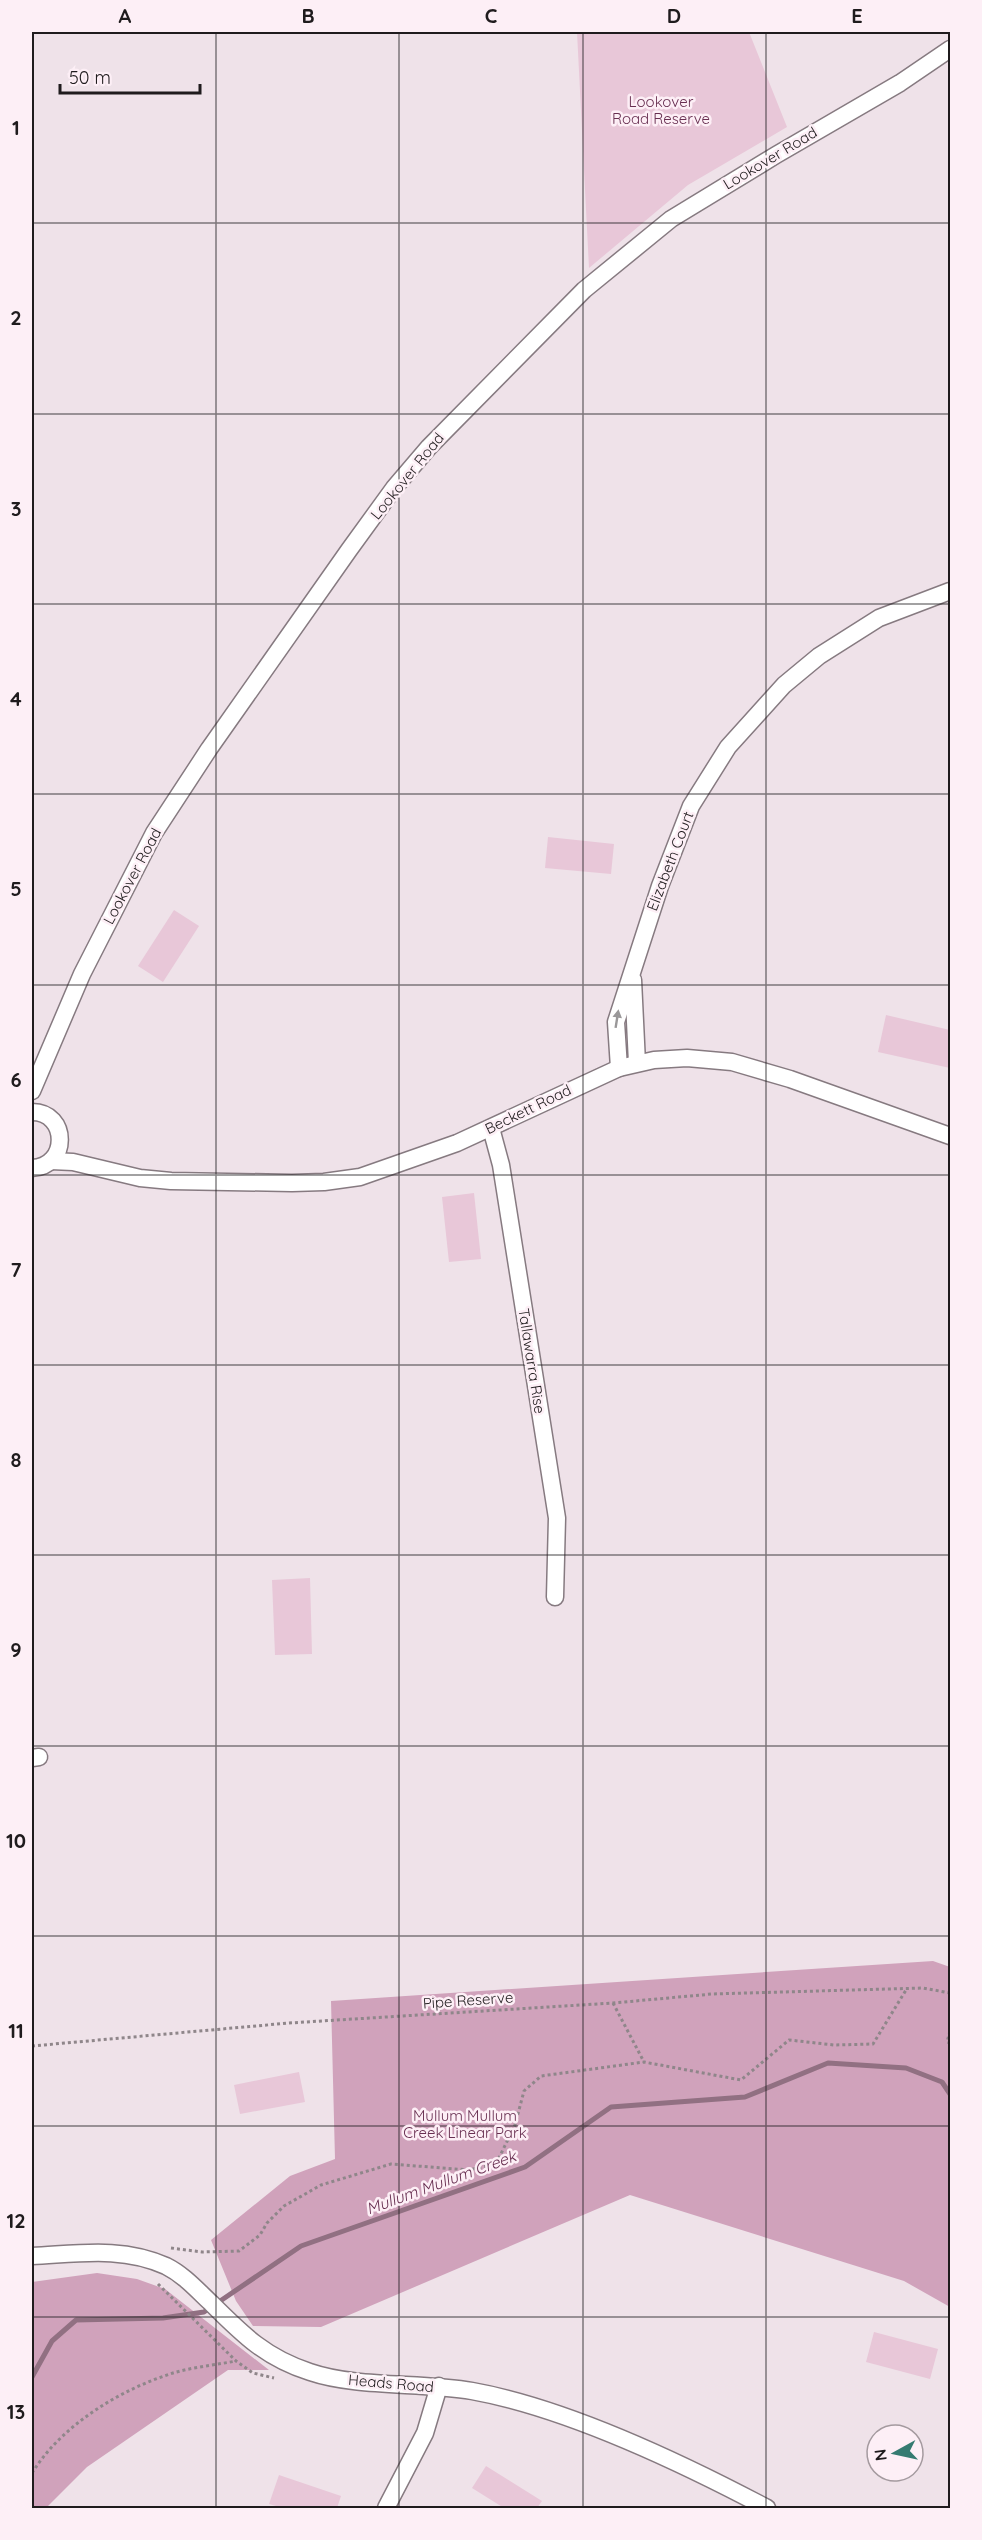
<svg xmlns="http://www.w3.org/2000/svg" width="982" height="2540" viewBox="0 0 982 2540" font-family="Quicksand,sans-serif">
<style>
.green{fill:#e8c7d8}
.forest{fill:#d0a2bb}
.lines{fill:none;stroke-linecap:round;stroke-linejoin:round}
.stream{stroke:#917082;stroke-width:5}
.street-casing{stroke:#867a80;stroke-width:19}
.path{stroke:#8f868a;stroke-width:3;stroke-dasharray:3 3;stroke-linecap:butt}
.street{stroke:#fff;stroke-width:16}
.oneway{fill:#9a9899}
.grid{fill:none;stroke:#1f1b1d;stroke-width:1.5;stroke-opacity:0.55}
.labels{text-anchor:middle;dominant-baseline:central;stroke-width:5;stroke-linejoin:round;paint-order:stroke}
.park-label{font-size:15px;fill:#682f51;stroke:#fdeff6}
.street-label{font-size:15px;fill:#1f1b1d;stroke:#fdeff6}
.water-label{font-size:16px;font-style:italic;fill:#672e50;stroke:#fdeff6}
.neatline{fill:none;stroke:#1f1b1d;stroke-width:2}
.grid-label{font-size:20px;text-anchor:middle;font-weight:bold;fill:#1f1b1d}
</style>
<rect width="100%" height="100%" fill="#efe2e9"/>
<!-- green -->
<g class="green">
<path d="M577 32H749L787 127 688 185 589 268Z"/>
<path d="M548 837 614 844 611 874 545 868Z"/>
<path d="M174 910 199 926 163 982 138 966Z"/>
<path d="M886 1015 950 1030V1068L878 1052Z"/>
<path d="M474 1193 481 1259 449 1262 442 1197Z"/>
<path d="M310 1578 312 1654 275 1655 272 1580Z"/>
<path d="M299 2072 305 2102 240 2114 234 2085Z"/>
<path d="M874 2332 938 2349 930 2379 866 2362Z"/>
<path d="M486 2466 542 2501 537 2508H504L472 2488Z"/>
<path d="M279 2475 341 2496 337 2508H283L269 2504Z"/>
</g>
<!-- forest -->
<g class="forest">
<path d="M933 1961 950 1967V2307L904 2281 630 2195 321 2327 253 2326 236 2301 211 2240 290 2176 335 2159 331 2001Z"/>
<path d="M97 2273 137 2279 165 2289 269 2370H228L87 2467 46 2508H32V2282Z"/>
</g>
<g class="lines">
<!-- stream -->
<path class="stream" d="M32 2377 52 2341 76 2320 163 2318 204 2312 301 2246 525 2167 611 2107 745 2097 828 2063 906 2068 942 2082 950 2094"/>
<defs>
<g id="street">
<path d="M633 980 637 1063"/>
<path d="M619 1068 616 1022 660 886 691 806 728 747 784 685 819 656 879 618 950 591"/>
<path d="M32 1091 82 974 154 833 209 749 349 550 394 488 429 447 584 290 671 219 776 155 900 83 950 49"/>
<path d="M32 1112C69 1112 69 1167 32 1168"/>
<path d="M491 1128 501 1165 557 1518 555 1597"/>
<path d="M51 1161 73 1162 140 1178 171 1181 292 1183 324 1182 360 1177 457 1143 619 1068 654 1060 687 1058 732 1062 790 1079 950 1136"/>
<path d="M32 1758 39 1757"/>
<path d="M32 2256C77 2254 122 2246 166 2266 184 2275 197 2290 211 2303 243 2335 266 2358 310 2372 357 2388 421 2382 472 2391 567 2408 682 2463 767 2508"/>
<path d="M386 2508 425 2433 439 2386"/>
</g>
</defs>
<!-- street casing -->
<use href="#street" class="street-casing"/>
<!-- path -->
<g class="path">
<path d="M613 2003 644 2062"/>
<path d="M950 2031 947 2042 950 2043"/>
<path d="M32 2046 289 2023 613 2003 712 1994 923 1988 950 1993"/>
<path d="M171 2248 202 2252 239 2251 260 2235 267 2223 284 2206 321 2185 391 2164 469 2170 496 2164 515 2125 524 2091 541 2076 644 2062 741 2080 789 2040 834 2045 873 2044 906 1990"/>
<path d="M158 2284 236 2361 253 2373 274 2378"/>
<path d="M32 2473C62 2425 119 2390 173 2373 193 2367 215 2365 236 2361"/>
</g>
<!-- street -->
<use href="#street" class="street"/>
</g>
<!-- one-way arrows -->
<defs><path id="oneway-solid" d="M-6-.8H1V-3.2L6.5 0L1 3.2V.8H-6Z" transform="scale(1.5)"/></defs>
<use class="oneway" href="#oneway-solid" transform="translate(617 1019) rotate(-81)"/>
<!-- grid -->
<path class="grid" d="M216 32V2508M399 32V2508M583 32V2508M766 32V2508M32 223H950M32 414H950M32 604H950M32 794H950M32 985H950M32 1175H950M32 1365H950M32 1555H950M32 1746H950M32 1936H950M32 2126H950M32 2317H950"/>
<g class="labels">
<!-- park labels -->
<g class="park-label">
<text x="661" y="101">Lookover<tspan x="661" dy="17">Road Reserve</tspan></text>
<text x="465" y="2115">Mullum Mullum<tspan x="465" dy="17">Creek Linear Park</tspan></text>
</g>
<!-- street labels -->
<g class="street-label">
<text transform="translate(770 158) rotate(-31)">Lookover Road</text>
<text transform="translate(407 476) rotate(-51)">Lookover Road</text>
<text transform="translate(670 861) rotate(-69)">Elizabeth Court</text>
<text transform="translate(132 876) rotate(-62)">Lookover Road</text>
<text transform="translate(528 1109) rotate(-26)">Beckett Road</text>
<text transform="translate(532 1361) rotate(81)">Tallawarra Rise</text>
<text transform="translate(468 2000) rotate(-4)">Pipe Reserve</text>
<text transform="translate(391 2383) rotate(5)">Heads Road</text>
</g>
<!-- water labels -->
<g class="water-label">
<text transform="translate(441 2182) rotate(-20)">Mullum Mullum Creek</text>
</g>
</g>
<!-- border -->
<rect width="982" height="2540" fill="none" stroke="#fdeff6" stroke-width="66"/>
<!-- north arrow -->
<g transform="translate(895 2453) rotate(262)"><circle r="28" fill="#fdeff6" stroke="#a49a9f" stroke-width="1.5"/>
<path d="M0-4.5L10 22L0 15L-10 22Z" fill="#357b71"/>
<text y="-9" font-size="16" font-weight="bold" text-anchor="middle" fill="#1f1b1d">N</text>
</g>
<!-- scale -->
<path d="M60 84v9h140v-9" fill="none" stroke="#1f1b1d" stroke-width="3"/>
<text x="69" y="84" font-size="18" fill="#1f1b1d" stroke="#fdeff6" stroke-width="4.5" paint-order="stroke">50 m</text>
<rect x="33" y="33" width="916" height="2474" class="neatline"/>
<g class="grid-label">
<text x="125" y="23">A</text>
<text x="308" y="23">B</text>
<text x="491" y="23">C</text>
<text x="674" y="23">D</text>
<text x="857" y="23">E</text>
<text x="16" y="135">1</text>
<text x="16" y="325">2</text>
<text x="16" y="516">3</text>
<text x="16" y="706">4</text>
<text x="16" y="896">5</text>
<text x="16" y="1087">6</text>
<text x="16" y="1277">7</text>
<text x="16" y="1467">8</text>
<text x="16" y="1657">9</text>
<text x="16" y="1848">10</text>
<text x="16" y="2038">11</text>
<text x="16" y="2228">12</text>
<text x="16" y="2419">13</text>
</g>
</svg>
